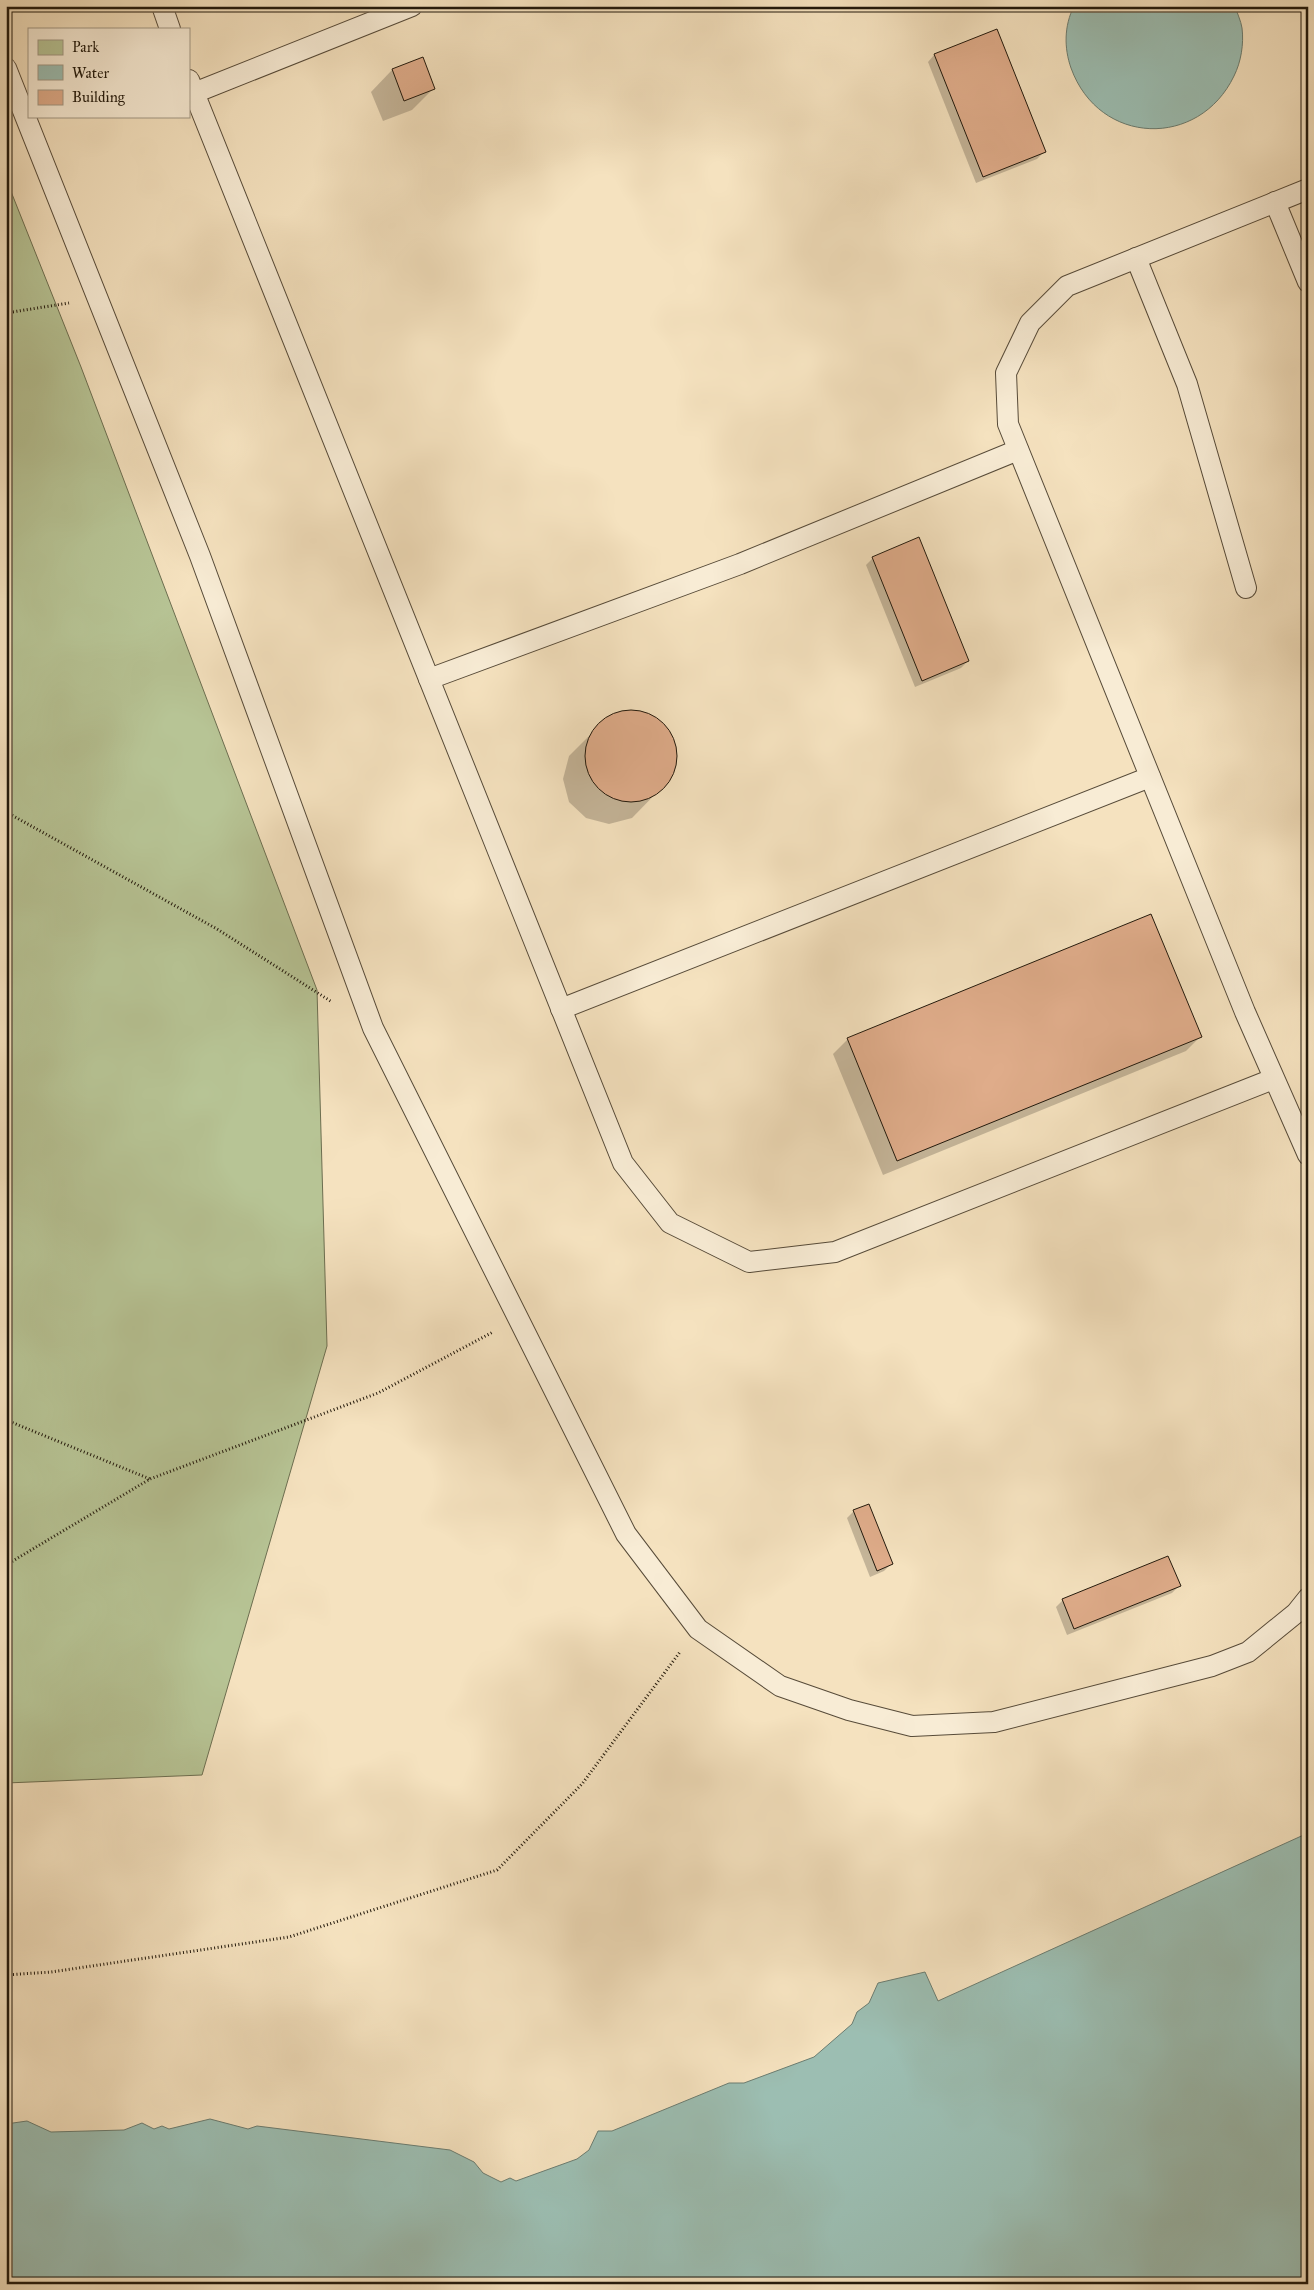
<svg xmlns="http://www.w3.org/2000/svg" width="1314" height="2290" viewBox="0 0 1314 2290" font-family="'IM FELL Great Primer',serif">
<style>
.green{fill:#b7c495;stroke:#6c6e50}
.water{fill:#9cbeb2;stroke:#6b7c70}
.shadow{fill:#0003}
.building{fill:#dfac8a;stroke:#22190c}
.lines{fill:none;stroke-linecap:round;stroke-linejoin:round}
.lane-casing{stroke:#574b39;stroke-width:22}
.path{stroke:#22190c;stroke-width:3;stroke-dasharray:1 2.5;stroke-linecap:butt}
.lane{stroke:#f8ecd5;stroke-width:20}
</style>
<rect width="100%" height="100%" fill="#f5e2bf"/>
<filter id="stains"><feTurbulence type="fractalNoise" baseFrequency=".004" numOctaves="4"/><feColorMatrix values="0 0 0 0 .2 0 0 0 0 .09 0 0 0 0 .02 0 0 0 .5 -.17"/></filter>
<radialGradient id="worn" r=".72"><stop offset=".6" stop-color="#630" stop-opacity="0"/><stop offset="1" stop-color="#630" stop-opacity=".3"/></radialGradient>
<!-- green -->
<path class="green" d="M6 179 81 367 317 990 327 1346 202 1775 6 1783Z"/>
<!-- water -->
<g class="water">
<path d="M1074 6H1235C1237 13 1241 21 1242 28 1244 44 1241 62 1234 76 1199 149 1099 146 1071 68 1064 48 1064 26 1074 6Z"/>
<path d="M1308 1833V2284H6V2124L27 2121 51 2132 124 2130 142 2123 154 2129 162 2126 169 2129 210 2119 248 2129 257 2126 450 2150 474 2162 483 2173 501 2182 510 2178 516 2181 577 2159 589 2150 598 2131H612L729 2083H744L814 2057 852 2024 857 2012 869 2003 878 1983 925 1972 938 2001Z"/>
</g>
<!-- shadow -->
<g class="shadow">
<path d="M996 31 1044 152 1037 159 976 183 928 62 934 55Z"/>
<path d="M392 70 434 88 412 110 383 121 371 92Z"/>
<path d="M873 558 968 661 961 668 915 687 866 565Z"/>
<path d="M631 711 653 717 670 734 676 756 670 779 632 818 609 824 586 818 569 802 563 779 569 756 608 717Z"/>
<path d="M1200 1037 1186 1051 883 1175 833 1054 848 1039Z"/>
<path d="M854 1511 891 1564 884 1571 870 1577 847 1518Z"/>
<path d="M1179 1586 1172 1593 1067 1635 1056 1607 1063 1600Z"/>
</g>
<!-- building -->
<g class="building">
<path d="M997 29 1046 152 983 177 934 54Z"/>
<path d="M423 57 435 89 404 101 392 69Z"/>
<path d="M919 537 969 661 922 681 872 557Z"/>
<circle cx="631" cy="756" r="46"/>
<path d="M1151 914 1202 1037 897 1161 847 1038Z"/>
<path d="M869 1504 893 1564 877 1571 853 1510Z"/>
<path d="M1168 1556 1181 1586 1074 1629 1062 1599Z"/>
</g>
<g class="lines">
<defs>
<g id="lane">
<path d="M162 6 170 29"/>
<path d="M6 68 200 556 373 1028 626 1534 698 1629 780 1686 849 1710 912 1726 994 1722 1212 1666 1248 1652 1296 1613 1308 1598"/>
<path d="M189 80 623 1163 670 1223 749 1262 835 1252 1273 1079"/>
<path d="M194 93 412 6"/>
<path d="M1308 189 1067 286 1030 323 1006 373 1008 424 1245 1012 1308 1155"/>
<path d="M1275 202 1308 282"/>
<path d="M1136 258 1187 384 1246 588"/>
<path d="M429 679 740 564 1018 450"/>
<path d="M561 1009 1150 777"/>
</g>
</defs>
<!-- lane casing -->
<use href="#lane" class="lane-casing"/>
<!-- path -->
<g class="path">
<path d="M6 313 69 303"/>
<path d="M6 812 217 929 332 1002"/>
<path d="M6 1420 150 1479"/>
<path d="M6 1565 150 1479 378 1393 493 1332"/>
<path d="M6 1975 51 1972 289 1937 497 1870 582 1784 680 1652"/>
</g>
<!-- lane -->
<use href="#lane" class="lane"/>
</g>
<!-- margin -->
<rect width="1314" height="2290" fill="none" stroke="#f5e2bf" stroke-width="25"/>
<rect x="8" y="8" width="1299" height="2275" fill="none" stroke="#22190c" stroke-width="2.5"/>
<rect x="12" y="12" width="1289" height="2265" fill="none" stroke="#22190c"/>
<!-- legend -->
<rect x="28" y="28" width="162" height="90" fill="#f8ecd5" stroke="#a29885"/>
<rect x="38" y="40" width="25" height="15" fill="#b7c495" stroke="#a29885"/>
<text x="72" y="52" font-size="15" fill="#22190c">Park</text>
<rect x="38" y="65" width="25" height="15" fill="#9cbeb2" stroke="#a29885"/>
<text x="72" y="78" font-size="15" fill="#22190c">Water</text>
<rect x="38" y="90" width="25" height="15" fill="#dfac8a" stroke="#a29885"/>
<text x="72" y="102" font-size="15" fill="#22190c">Building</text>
<rect width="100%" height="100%" filter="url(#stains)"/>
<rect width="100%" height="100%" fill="url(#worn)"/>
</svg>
